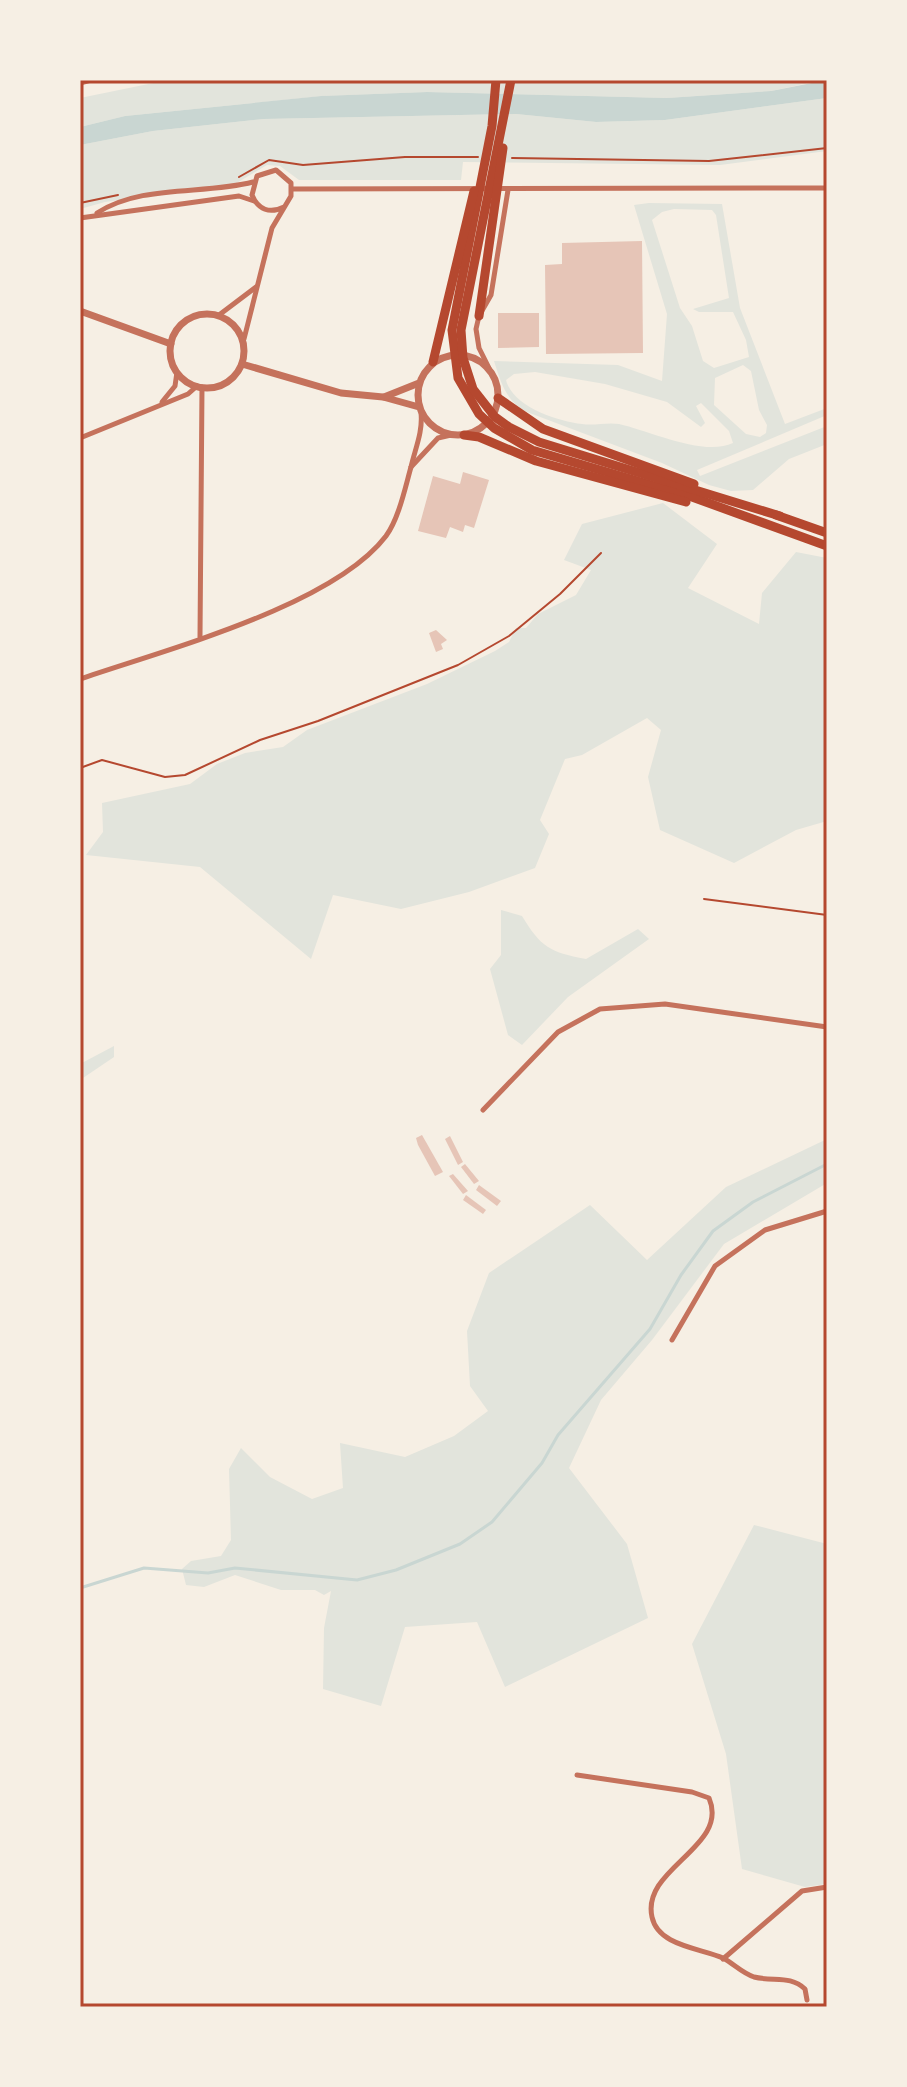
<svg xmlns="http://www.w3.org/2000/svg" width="907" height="2087" viewBox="0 0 907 2087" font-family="'Archivo Narrow',sans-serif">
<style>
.green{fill:#e2e4dc;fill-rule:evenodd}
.water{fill:#c9d6d2}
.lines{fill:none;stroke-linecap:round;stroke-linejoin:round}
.stream{stroke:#c9d6d2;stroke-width:3}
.building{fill:#e6c5b7}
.path{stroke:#b5482f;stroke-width:2}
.minor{stroke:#c5725c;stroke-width:5}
.tertiary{stroke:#c5725c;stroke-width:7}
.trunk{stroke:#b5482f;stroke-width:9}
.neatline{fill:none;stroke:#b5482f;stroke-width:3}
</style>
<rect width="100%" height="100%" fill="#f6efe4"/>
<!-- green -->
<g class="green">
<path d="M168 80H823L771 91 667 98 427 92 322 96 125 116 80 127V98Z"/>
<path d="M827 98V151L720 165 463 162 461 180H299L280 166 267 165 235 184 105 202 80 209V145L153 131 264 119 516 114 596 122 665 120Z"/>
<path d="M649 203 722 204 740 308 785 424 827 408V415L697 470 700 476 827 426V444L789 459 753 490 731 491 709 485 662 463 527 412C506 401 501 383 494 361L618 365 662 381 667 314 634 205ZM674 209 712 210 716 215 729 298 693 309 699 312H733L746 340 749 357 714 368 703 361 692 326 680 308 652 220 662 212ZM743 365 751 371 759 410 767 425 766 433 760 437 746 434 714 405 715 378ZM535 372 605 384 667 402 701 427 705 423 696 406 701 403 729 431 733 443C704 457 650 431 619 424 607 422 594 426 582 424 557 421 513 407 506 380L514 374Z"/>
<path d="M663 503 717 544 688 588 759 624 762 593 796 552 827 558V821L796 830 734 863 660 830 648 777 661 730 647 718 582 755 565 759 540 820 549 834 535 868 469 892 401 909 333 895 311 959 200 867 86 855 103 832 102 803 190 784 217 764 245 753 283 747 307 730 427 684 495 651 509 642 516 628H526L538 614 576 595 591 570 564 560 582 524Z"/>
<path d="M501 910 522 916C541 947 549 952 586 959L638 929 649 939 568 997 522 1045 508 1035 490 969 501 955Z"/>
<path d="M114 1046V1057L80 1080V1064Z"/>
<path d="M827 1139V1183L724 1244 652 1340 601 1400 569 1468 627 1544 648 1618 505 1687 477 1622 405 1627 381 1706 323 1689 324 1628 331 1591 324 1595 315 1590H281L235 1575 204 1587 186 1585 182 1569 191 1561 221 1556 231 1540 229 1469 241 1448 270 1477 312 1499 343 1488 340 1443 405 1457 454 1436 488 1411 470 1386 467 1331 489 1273 590 1205 647 1260 726 1187Z"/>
<path d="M754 1525 827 1544V1884L805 1887 742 1869 726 1754 692 1644Z"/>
</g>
<!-- water -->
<path class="water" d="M827 80V98L665 120 596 122 516 114 264 119 153 131 80 145V127L125 116 321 96 427 92 667 98 771 91Z"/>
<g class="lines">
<!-- stream -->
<path class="stream" d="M80 1588 144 1568 208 1573 235 1568 357 1580 396 1570 460 1544 492 1522 542 1463 558 1435 650 1329 681 1275 713 1231 753 1202 827 1164"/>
</g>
<!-- building -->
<g class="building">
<path d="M642 241 643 353 546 354 545 265 562 264V243Z"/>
<path d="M498 313H539V347L498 348Z"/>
<path d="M463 472 489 480 474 528 465 525 463 532 450 527 446 538 418 531 433 476 460 484Z"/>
<path d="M436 630 447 640 441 644 443 649 436 652 429 633Z"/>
<path d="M422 1135 443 1172 435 1176 418 1145 416 1138Z"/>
<path d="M450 1136 463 1162 458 1165 445 1139Z"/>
<path d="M465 1164 479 1181 474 1184 461 1167Z"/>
<path d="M453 1174 468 1191 463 1194 449 1176Z"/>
<path d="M479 1185 501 1201 497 1206 476 1190Z"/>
<path d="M466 1195 486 1210 483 1214 463 1200Z"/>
</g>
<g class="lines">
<!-- path -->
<g class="path">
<path d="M512 158 709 161 827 148"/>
<path d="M239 177 269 160 303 165 405 157H478"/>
<path d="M80 203 118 195"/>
<path d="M80 768 102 760 165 777 185 775 260 740 318 721 458 665 509 636 560 594 601 553"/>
<path d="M704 899 827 915"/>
</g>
<!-- minor -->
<g class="minor">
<path d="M80 83 91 80"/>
<path d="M292 189 827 188"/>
<path d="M97 213C141 184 204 195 253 182"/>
<path d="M80 218 239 196 254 201"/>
<path d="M219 315 256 287"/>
<path d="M244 339 272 228 291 196V183L276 170 257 176 252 195C258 210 270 214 284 207"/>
<path d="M489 368 479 348 476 329 479 316 491 295 508 190"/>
<path d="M162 402 175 386 177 372"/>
<path d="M80 438 188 394 197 386"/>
<path d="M411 467 438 438 451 435"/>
<path d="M200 637 202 387"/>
<path d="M80 679C164 650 333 606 386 536 399 518 405 488 411 467 415 449 423 432 421 413"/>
<path d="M483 1110 558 1032 600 1009 665 1004 827 1027"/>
<path d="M672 1340 715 1266 765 1230 827 1211"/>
<path d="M577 1775 692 1792 709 1798C730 1847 641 1868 652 1917 658 1946 700 1948 723 1958 734 1964 742 1973 754 1977 774 1982 790 1975 805 1989L807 2000"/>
<path d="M723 1959 802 1891 827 1887"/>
</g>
<!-- tertiary -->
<g class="tertiary">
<path d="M80 311 171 344"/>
<circle cx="207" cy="351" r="37"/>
<circle cx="458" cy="395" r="40"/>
<path d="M242 364 341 393 383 397 419 407"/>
<path d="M384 397 419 383"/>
</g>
<!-- trunk -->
<g class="trunk">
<path d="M496 80 492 126 452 330 458 378 479 414 494 428 532 450 692 497 827 546"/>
<path d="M511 80 461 330 463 358 473 389 495 417 509 427 539 442 780 516"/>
<path d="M479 316 503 148"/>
<path d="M433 362 474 191"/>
<path d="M498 398 543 429 694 484"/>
<path d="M464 435 479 437 536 461 686 502"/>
<path d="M776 515 827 533"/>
</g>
</g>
<!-- border -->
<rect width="907" height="2087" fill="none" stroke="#f6efe4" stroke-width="164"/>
<rect x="82" y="82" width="743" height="1923" class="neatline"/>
</svg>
